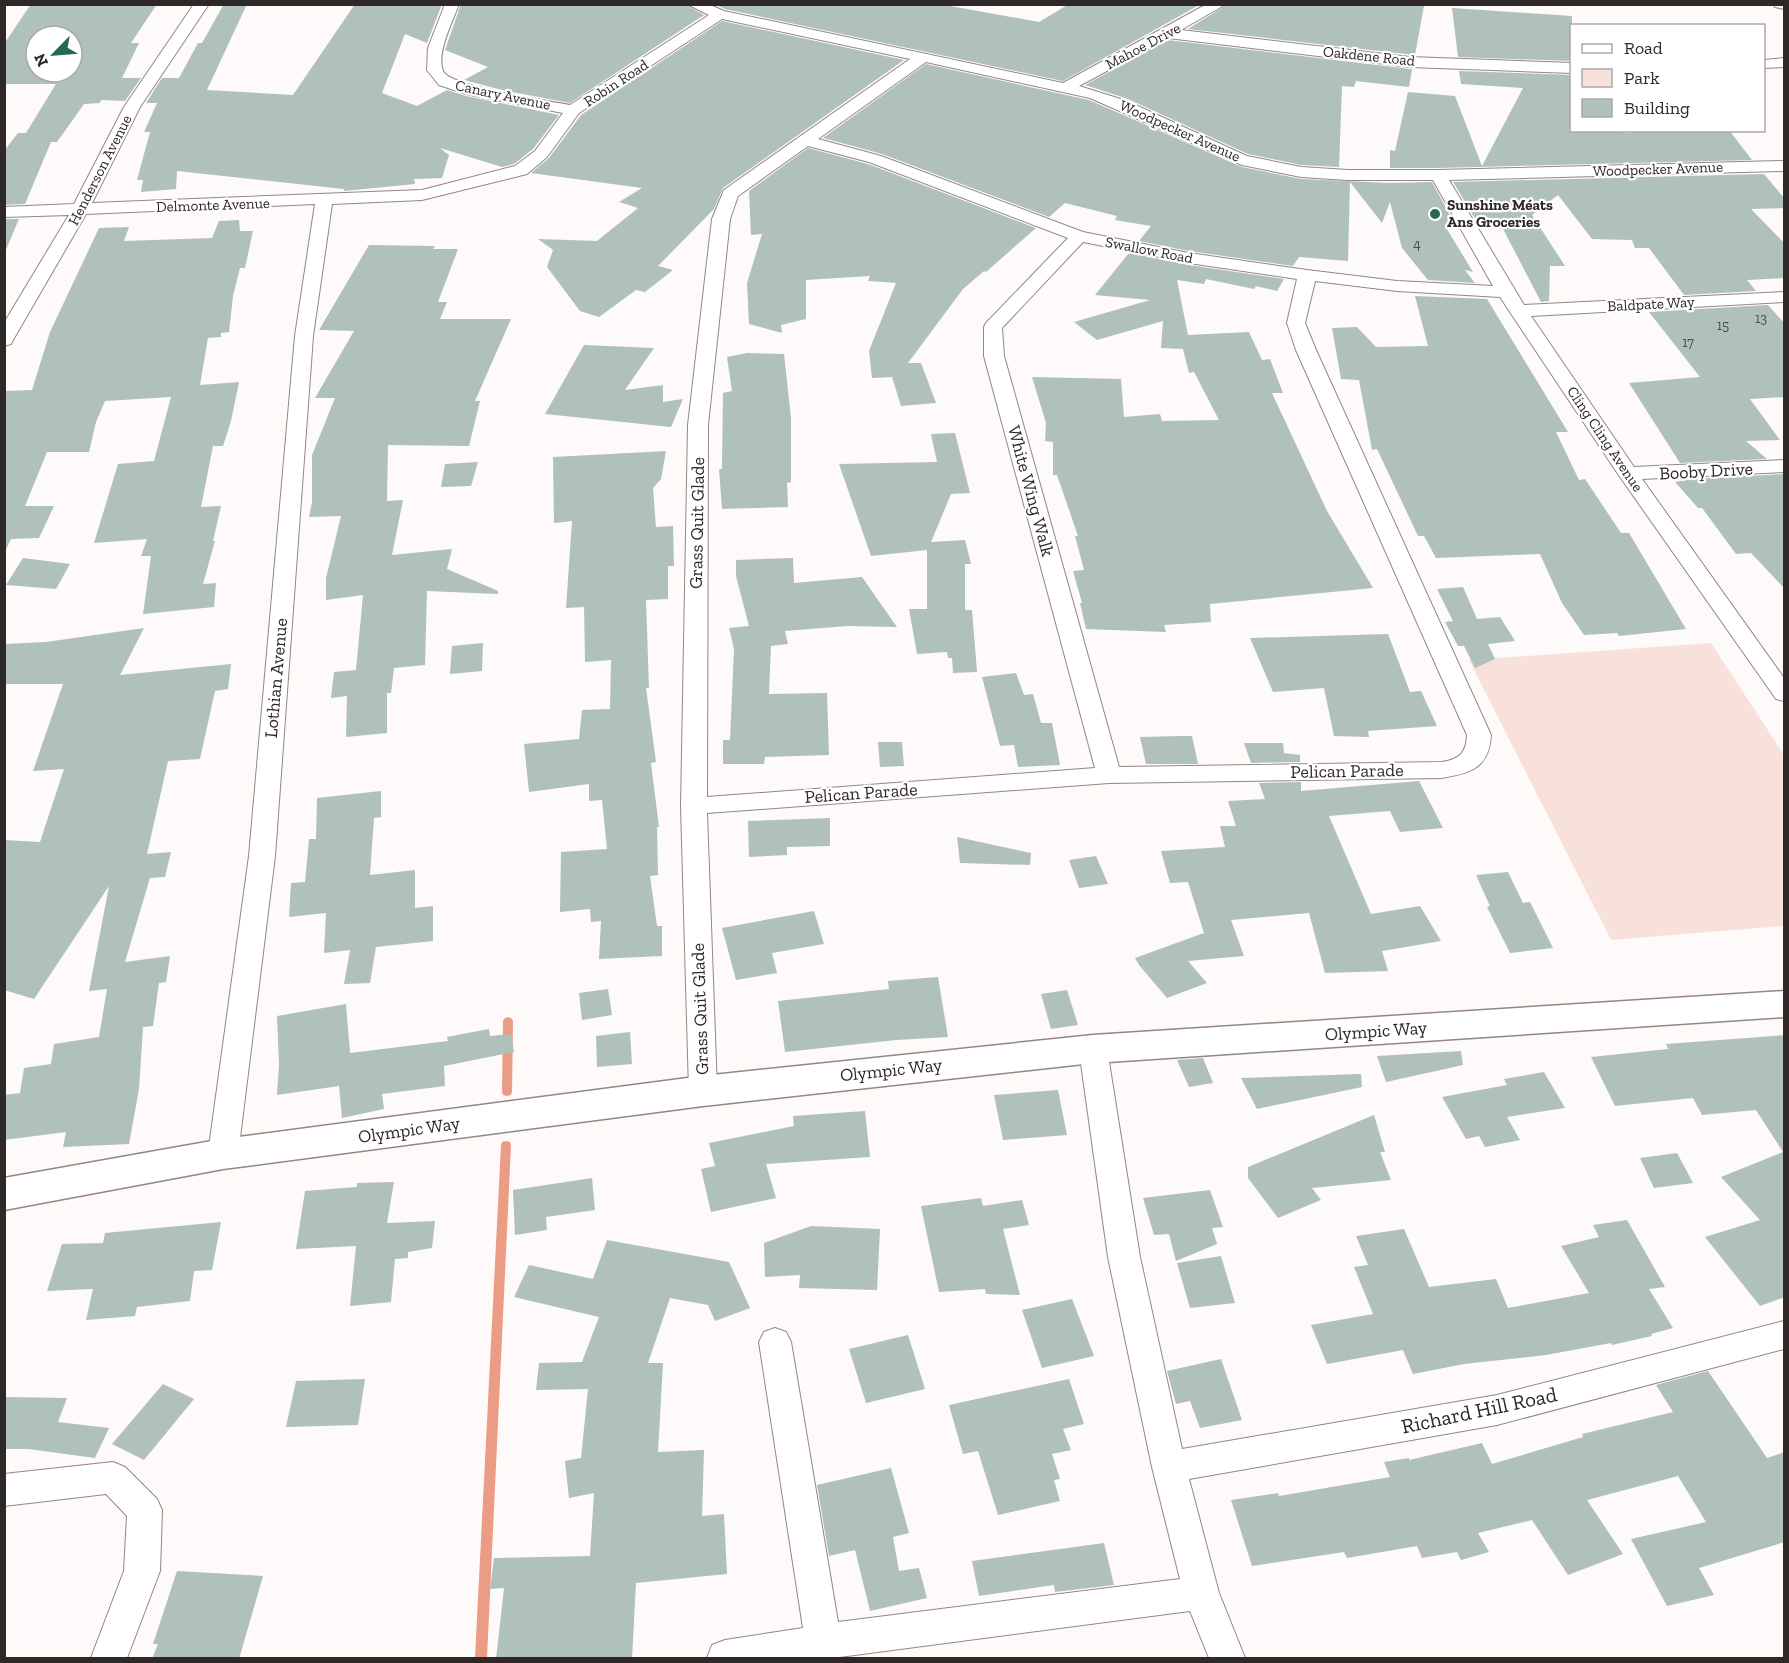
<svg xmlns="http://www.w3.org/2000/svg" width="1789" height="1663" viewBox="0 0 1789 1663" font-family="'Zilla Slab',serif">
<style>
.green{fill:#f8e1da}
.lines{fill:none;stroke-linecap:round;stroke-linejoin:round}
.stream{fill:#eb9c85;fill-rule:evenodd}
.building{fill:#b0c0bb;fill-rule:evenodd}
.street-casing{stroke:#958682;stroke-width:2}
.secondary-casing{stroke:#958682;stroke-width:3}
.street{fill:#fff;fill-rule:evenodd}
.secondary{fill:#fff;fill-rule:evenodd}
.poi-dot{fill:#256859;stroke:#fff;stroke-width:2}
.labels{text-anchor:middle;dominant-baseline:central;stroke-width:4.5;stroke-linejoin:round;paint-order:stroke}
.far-number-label{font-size:14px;fill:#4e4e4b}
.far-street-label{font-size:15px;fill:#2e2826;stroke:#fff}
.far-poi-label{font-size:15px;font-weight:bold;fill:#2e2826;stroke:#fff;text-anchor:start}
.street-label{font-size:18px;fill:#2e2826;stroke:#fff}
.near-street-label{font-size:21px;fill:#2e2826;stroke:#fff}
</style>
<rect width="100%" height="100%" fill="#fdfaf9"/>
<!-- green -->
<path class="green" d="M1711 643 1784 755V926L1611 940 1469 660Z"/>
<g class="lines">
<!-- stream -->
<g class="stream">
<path d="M508 1017 511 1018 513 1021 512 1092 511 1095 507 1096 503 1095 502 1092 503 1021 505 1018Z"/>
<path d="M506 1141 510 1142 511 1145 487 1658H475L501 1145 502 1142Z"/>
</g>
</g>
<!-- building -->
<g class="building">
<path d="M31 4H157L131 43H139L122 78H141L125 101 101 100 100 103 84 104 57 142H51L25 204 4 205V151L18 133H26L56 84H4V44ZM36 36H72V72H36Z"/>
<path d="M224 4H247L207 90 293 95 355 4H442L427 43 405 34 382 93 417 106 447 90 466 96 559 115 533 149 514 164 502 167 440 148 449 155 442 178 414 179 415 184 344 191V189L177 171 176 189 141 192 143 180H137L150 132H144L157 103H146L162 78H179L198 43H202Z"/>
<path d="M461 4H685L704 15 570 103 502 90 464 80 488 67 445 50Z"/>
<path d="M715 4H939L1039 22 1069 4H1201L1063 81 725 9Z"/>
<path d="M1228 4H1401L1424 6 1415 55 1188 29Z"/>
<path d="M1452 8 1572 16V61L1458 57Z"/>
<path d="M722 21 904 60 723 188 714 209 658 266 673 270 645 292 636 290 599 317 580 311 547 267 553 250 538 239 597 241 638 208 619 202 642 188 531 173 549 158 581 115Z"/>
<path d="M1168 40 1410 69H1412L1409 87 1356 81 1354 87 1342 86 1339 167 1301 165 1248 154 1128 99 1085 85Z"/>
<path d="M926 64 1089 100 1242 167 1301 179 1390 183 1432 182 1456 226H1445L1473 272 1465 270 1475 283 1428 280 1402 248 1390 202 1382 223 1350 182 1348 261 1299 257 1293 266 1189 251 1139 241 1151 226 1115 220 1117 216 1065 203 1049 217 882 154 823 138Z"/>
<path d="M1459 71 1572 75V130L1634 133 1632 130H1729L1752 160 1438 168H1390V150L1395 151 1408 92 1455 96 1482 166 1523 88 1461 84Z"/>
<path d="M808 148 868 164 1036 228 986 272 984 271 963 289 908 363H921L936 403 901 406 892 377 872 378 869 351 896 283 868 281 870 276 806 280V319L781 325 782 333 749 324 747 283 762 234 751 235 749 191Z"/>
<path d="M1764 174 1785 199V208L1751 209 1785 244V278L1747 280 1756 291 1684 295 1649 248H1635L1632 240 1592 239 1558 195 1532 215 1565 266H1550L1549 301 1541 302 1501 225H1479L1453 182Z"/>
<path d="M4 219H19L5 252H4Z"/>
<path d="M239 220 240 231H253L245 268H240L233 296 229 332 221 333V337L208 338 200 385 239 382 231 421 223 446H213L201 507 221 506 213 541H215L203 584 216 583 214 607 143 614 151 556H141L147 539 94 543 118 464 154 461 171 397 105 401 96 422 89 452H47L25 506H54L39 538 11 539 4 554V391L32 390 50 332 99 228 129 227 124 241 212 238 219 221Z"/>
<path d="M369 245 435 246 433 249H458L438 302H447L440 319H511L475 401H480L469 446 388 445 387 501 403 500 392 555 452 549 447 569 498 591V594L427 591 425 665 394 668 391 693H387V733L346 737 347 696 331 698 334 672 356 670 363 595 326 600V578L341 516 309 517 312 502V455L335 398H315L354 331 319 330Z"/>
<path d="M1129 253 1189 265 1284 279 1277 291 1256 286 1254 289 1206 279 1204 284 1177 280 1188 335 1249 332 1262 360 1270 359 1283 393H1272L1327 511 1373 588 1210 604 1211 622 1164 625 1166 632 1086 629 1080 603H1082L1073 571 1084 570 1075 536H1078L1057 475H1053V442L1045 441 1046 423 1032 377 1121 379 1124 417 1160 414 1162 421 1219 420 1194 372 1189 373 1183 349 1161 348 1163 321 1097 340 1074 322 1150 300 1095 295Z"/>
<path d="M1415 296 1487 299 1568 432H1556L1579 480 1585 479 1621 533H1629L1686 629 1619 636 1617 633 1584 635 1562 603 1540 554 1436 558 1424 536H1418L1377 449 1372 450 1359 380 1341 379 1332 328 1357 327 1376 347 1428 346Z"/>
<path d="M1768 305 1785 324V397L1750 399 1780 440 1746 441 1767 459 1680 463 1629 383 1700 377 1649 312Z"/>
<path d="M584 345 654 348 625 390 663 385V402L683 399 671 427 545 414Z"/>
<path d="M747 353 784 354 791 418V482L787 483 788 507 722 509 719 469H722L723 393 732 391 727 357Z"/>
<path d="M955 433 970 493 951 494 931 542 965 540 971 564H965V610H972L977 672 953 673 952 658H948L947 652 917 654 909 609H927V550L871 556 839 464 937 462 931 434Z"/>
<path d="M666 451 661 479 653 488 656 527 673 526 674 566H668V599L646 600 649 688H646L656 762 651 763 659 827H657L658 875 650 876 657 926H662V956L599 959 601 921 591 922 590 909 560 912 561 852 607 849 602 800 589 801V784L529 792 524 744 579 739 582 710 610 709 611 660 585 662 584 607 566 608 572 521 554 523 553 457Z"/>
<path d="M478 462 471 486 441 487 445 464Z"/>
<path d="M1785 474V589L1751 553 1736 554 1702 508H1698L1675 482 1691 479Z"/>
<path d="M23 558 70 564 56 589 6 585Z"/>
<path d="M793 558 794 583 862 577 897 627 847 626 785 631 788 644 771 646 769 694 827 693 829 755 765 757 764 764H723V740H730L734 649 729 628 749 626 736 576V560Z"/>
<path d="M1463 587 1477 619 1500 617 1515 641 1488 644 1495 659 1475 668 1464 646H1458L1445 622 1453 621 1437 589Z"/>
<path d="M144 628 120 675 231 664 228 689 215 691 200 759 168 761 147 854 171 852 165 877 150 878 125 962 170 956 166 982 159 983 153 1026 143 1027 139 1089 129 1144 63 1147 66 1132 4 1140V1095L20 1093 24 1068 51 1064 54 1044 99 1037 107 989 89 991 109 886 34 999 4 990V840L40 842 64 769 33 771 63 684H4V644L46 642Z"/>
<path d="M1388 634 1410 692 1421 691 1437 726 1368 731 1369 737 1334 736 1324 688 1273 692 1250 638Z"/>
<path d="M483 643 482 671 450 674 452 646Z"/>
<path d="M1016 673 1024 695 1033 694 1041 723H1052L1060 765 1018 767 1014 745 1000 746 982 677Z"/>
<path d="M1180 736H1192L1198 764H1146L1140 737Z"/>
<path d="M878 742H902L904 766 880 767Z"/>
<path d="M1244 743H1283L1284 753 1300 755V762L1251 763Z"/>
<path d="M1419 781 1443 828 1400 832 1390 811 1329 816 1371 914 1420 906 1441 941 1382 951 1388 971 1325 973 1309 913 1231 920 1244 956 1188 961 1207 983 1167 998 1139 965 1135 958 1204 933 1188 882 1170 883 1161 851 1225 847 1220 826H1236L1228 801 1265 799 1259 783 1301 782V791Z"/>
<path d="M381 791V817L374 818 370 875 415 870V908L433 906V941L376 947 370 983 344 984 350 950 324 953 326 913 289 917 291 883 305 882 309 839H316L317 798Z"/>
<path d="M830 818V846L787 847V855L749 857 748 821Z"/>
<path d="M957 837 1031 853 1030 865 960 863Z"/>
<path d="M1096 856 1108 884 1079 888 1069 860Z"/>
<path d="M1508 872 1523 903 1530 902 1553 948 1510 953 1487 907 1490 906 1476 875Z"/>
<path d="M814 911 824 944 772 953 777 973 736 980 722 928Z"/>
<path d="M938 977 948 1037 896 1040 785 1052 778 1001 889 989 888 981Z"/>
<path d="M608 989 612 1015 582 1020 579 993Z"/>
<path d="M1067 990 1078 1025 1051 1029 1041 994Z"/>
<path d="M346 1004 350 1053 448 1041 447 1037 489 1029 490 1036 511 1034 514 1052 444 1066 445 1086 382 1094 384 1109 342 1118 339 1086 277 1095 279 1064 277 1016Z"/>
<path d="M630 1032 632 1064 597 1067 596 1036Z"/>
<path d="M1785 1035V1297L1760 1306 1705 1237 1760 1220 1721 1177 1783 1152 1756 1110 1702 1115 1693 1098 1615 1106 1591 1057 1668 1049 1666 1044Z"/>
<path d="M1461 1051 1463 1065 1386 1082 1377 1056Z"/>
<path d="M1203 1058 1213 1083 1189 1087 1177 1060Z"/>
<path d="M1544 1072 1565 1108 1507 1117 1520 1140 1485 1147 1479 1136 1466 1139 1442 1097 1507 1085 1504 1079Z"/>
<path d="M1361 1074 1362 1087 1257 1109 1241 1078Z"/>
<path d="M1058 1090 1067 1135 1003 1140 994 1095Z"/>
<path d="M865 1111 870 1157 766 1164 776 1198 711 1212 701 1169 715 1166 709 1143 794 1126 793 1116Z"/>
<path d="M1374 1115 1385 1152H1380L1391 1180 1312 1188 1321 1200 1278 1218 1248 1178V1167Z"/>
<path d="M1677 1153 1693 1183 1654 1188 1640 1158Z"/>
<path d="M592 1178 595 1210 546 1217 547 1230 515 1235 513 1190Z"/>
<path d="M394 1182 387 1223 435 1221 432 1248 408 1252V1258L395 1259 391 1302 350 1306 356 1246 296 1249 305 1191 357 1187V1183Z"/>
<path d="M1210 1190 1223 1227 1212 1228 1217 1244 1176 1261 1169 1234 1154 1235 1143 1198Z"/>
<path d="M981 1198 983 1206 1022 1200 1029 1225 1003 1229 1020 1295 986 1294 985 1289 939 1292 921 1206Z"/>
<path d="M1627 1220 1665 1287 1649 1289 1673 1328 1651 1334 1652 1336 1612 1345 1611 1343 1546 1355 1464 1364 1413 1374 1403 1350 1327 1364 1311 1325 1373 1314 1354 1267 1368 1265 1356 1236 1404 1229 1429 1287 1496 1279 1508 1308 1589 1293 1561 1246 1599 1237 1593 1225Z"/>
<path d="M221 1222 212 1270 194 1271 190 1301 137 1307 135 1316 86 1320 93 1289 47 1291 62 1244 103 1243 105 1233Z"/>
<path d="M811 1226 880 1229 877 1290 799 1288 800 1275 765 1277 764 1243Z"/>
<path d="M607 1240 729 1262 750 1308 715 1321 708 1305 670 1298 648 1363H663L658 1452 704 1450 702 1516 724 1514 727 1574 636 1583 632 1659H496L504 1588 490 1589 494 1558 590 1556 594 1493 569 1498 565 1461 581 1458 588 1389 536 1390 539 1363 582 1362 599 1317 514 1297 529 1265 593 1279Z"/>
<path d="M1221 1256 1235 1303 1190 1308 1177 1263Z"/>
<path d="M1072 1299 1094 1356 1042 1368 1022 1310Z"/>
<path d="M908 1335 925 1389 866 1403 849 1349Z"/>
<path d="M1221 1359 1242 1420 1200 1428 1190 1401 1176 1404 1167 1371Z"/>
<path d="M1708 1371 1767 1458 1785 1452V1542L1699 1568 1714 1595 1667 1606 1631 1539 1706 1522 1678 1476 1587 1500 1623 1554 1568 1575 1532 1520 1478 1533 1489 1552 1461 1560 1457 1552 1422 1558 1417 1546 1347 1558 1344 1552 1252 1566 1231 1500 1278 1493 1279 1496 1390 1477 1384 1462 1409 1458V1460L1482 1443 1492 1464 1583 1437 1582 1434 1673 1412 1656 1385Z"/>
<path d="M365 1379 358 1425 286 1427 296 1381Z"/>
<path d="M1069 1379 1084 1424 1063 1429 1071 1450 1052 1454 1060 1479 1054 1480 1060 1501 998 1515 978 1451 963 1454 949 1405Z"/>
<path d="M163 1384 194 1399 144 1460 112 1444Z"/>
<path d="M4 1397 67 1398 58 1422 109 1428 95 1458 28 1449H4Z"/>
<path d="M891 1468 909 1533 893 1537 899 1571 919 1568 927 1598 870 1611 855 1550 829 1556 817 1485Z"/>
<path d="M1104 1543 1114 1585 1055 1592 1054 1585 979 1596 972 1561Z"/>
<path d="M177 1571 263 1576 239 1659H152L158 1644H153Z"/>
</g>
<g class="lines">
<defs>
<g id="street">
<path d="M194 4H209L140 107 92 203 422 190 515 166 535 151 563 113 466 94 439 85 427 70 428 48 445 4H459C453 21 436 53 443 71 450 87 549 101 570 105L709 15 687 4H708L724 11 1063 83 1207 4H1226L1181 30 1410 57 1572 63V73L1410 67 1168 38 1079 86 1127 101 1247 156 1301 167 1348 170H1438L1784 161V171L1449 180 1524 305 1784 292V302L1531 316 1634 467 1784 460V472L1642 479 1784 678V701L1776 699 1618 474 1500 297 1397 291 1315 281 1305 323 1316 350 1491 735C1489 768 1471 773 1442 778L1109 783 707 813 717 1091 713 1099 703 1102 693 1099 689 1091 681 806 688 425 712 219 724 190 910 59 722 19 579 113 547 157 527 174 422 200 332 204 313 336 275 856 238 1154 234 1162 223 1166 212 1162 208 1154 249 856 295 336 315 204 86 214 13 340 11 344 4 346V323L69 215 4 217V207L74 204 124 107ZM926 62 1090 98 1242 165 1301 177 1348 180H1433L1493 286 1397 281 1307 270 1189 253 1083 232 881 156 818 139ZM808 146 869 162 1068 238 986 323 984 327V356L1095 768 707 797 708 425 730 219 738 196ZM1083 242 1189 263 1297 279 1287 323 1296 350 1467 735C1466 753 1460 759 1442 762L1119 767 1004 356 1002 328Z"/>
<path d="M1773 4H1784V9L1775 7Z"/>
<path d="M1784 58V67L1764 68V60Z"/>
<path d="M1093 1038 1103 1041 1107 1049 1140 1257 1182 1449 1497 1395 1784 1321V1349L1497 1425 1189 1479 1219 1593 1245 1658H1209L1190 1611 832 1658H707L712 1645 725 1640 803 1628 759 1342 764 1332 775 1328 786 1332 791 1342 838 1622 1180 1579 1152 1467 1108 1257 1079 1049 1083 1041Z"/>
<path d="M113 1462 125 1467 157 1499 162 1510 160 1571 127 1658H91L124 1571 127 1516 106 1494 4 1506V1474Z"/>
</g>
<path id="secondary" d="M1784 991V1017L1093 1063 703 1106 223 1169 4 1210V1178L223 1139 703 1076 1093 1035Z"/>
</defs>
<!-- street casing -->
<use href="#street" class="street-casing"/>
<!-- secondary casing -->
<use href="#secondary" class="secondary-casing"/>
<!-- street -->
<use href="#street" class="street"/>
<!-- secondary -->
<use href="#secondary" class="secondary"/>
</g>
<!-- markers -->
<circle class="poi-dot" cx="1435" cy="214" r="6"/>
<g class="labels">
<!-- far-number labels -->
<g class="far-number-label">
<text x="1417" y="244">4</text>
<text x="1761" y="318">13</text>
<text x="1723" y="325">15</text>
<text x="1688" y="342">17</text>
</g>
<!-- far-street labels -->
<g class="far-street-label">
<text transform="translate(1143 46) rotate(-28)">Mahoe Drive</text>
<text transform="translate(1369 56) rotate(6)">Oakdene Road</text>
<text transform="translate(616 83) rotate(-33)">Robin Road</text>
<text transform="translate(503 95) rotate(12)">Canary Avenue</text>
<text transform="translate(1180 131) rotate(24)">Woodpecker Avenue</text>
<text transform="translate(1658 169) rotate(-2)">Woodpecker Avenue</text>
<text transform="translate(100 170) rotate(-63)">Henderson Avenue</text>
<text transform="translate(213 205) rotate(-2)">Delmonte Avenue</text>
<text transform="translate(1149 250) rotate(11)">Swallow Road</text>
<text transform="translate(1651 304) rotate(-3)">Baldpate Way</text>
<text transform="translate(1605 439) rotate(56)">Cling Cling Avenue</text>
</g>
<!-- far-poi labels -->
<g class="far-poi-label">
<text x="1447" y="205">Sunshine Méats<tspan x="1447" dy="17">Ans Groceries</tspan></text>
</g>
<!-- street labels -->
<g class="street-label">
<text transform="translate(1706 471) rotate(-3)">Booby Drive</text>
<text transform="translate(1031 491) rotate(75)">White Wing Walk</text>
<text transform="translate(697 523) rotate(-89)">Grass Quit Glade</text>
<text transform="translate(276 678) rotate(-85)">Lothian Avenue</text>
<text transform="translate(1347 771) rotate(-1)">Pelican Parade</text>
<text transform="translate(861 793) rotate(-4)">Pelican Parade</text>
<text transform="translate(700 1009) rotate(-92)">Grass Quit Glade</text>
<text transform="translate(1376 1031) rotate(-4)">Olympic Way</text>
<text transform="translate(891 1070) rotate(-6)">Olympic Way</text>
<text transform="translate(409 1130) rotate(-8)">Olympic Way</text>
</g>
<!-- near-street labels -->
<g class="near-street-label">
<text transform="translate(1479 1410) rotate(-12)">Richard Hill Road</text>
</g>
</g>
<!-- border -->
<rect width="1789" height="1663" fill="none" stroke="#2e2826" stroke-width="12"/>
<!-- legend -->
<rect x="1570" y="24" width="195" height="108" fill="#ffffff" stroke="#aba9a8" stroke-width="1.5"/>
<rect x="1582" y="44" width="30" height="9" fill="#ffffff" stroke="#aba9a8" stroke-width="1.5"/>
<text x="1624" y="54" font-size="18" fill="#2e2826">Road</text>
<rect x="1582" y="69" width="30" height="18" fill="#f8e1da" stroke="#aba9a8" stroke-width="1.5"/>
<text x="1624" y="84" font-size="18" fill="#2e2826">Park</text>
<rect x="1582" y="99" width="30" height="18" fill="#b0c0bb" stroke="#aba9a8" stroke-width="1.5"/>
<text x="1624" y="114" font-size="18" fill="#2e2826">Building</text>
<!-- north arrow -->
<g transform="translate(54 54) rotate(245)"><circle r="28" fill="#ffffff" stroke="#aba9a8" stroke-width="1.5"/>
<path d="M0-4.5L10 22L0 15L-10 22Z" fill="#256859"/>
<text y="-9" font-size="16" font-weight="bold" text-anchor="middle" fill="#2e2826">N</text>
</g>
</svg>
